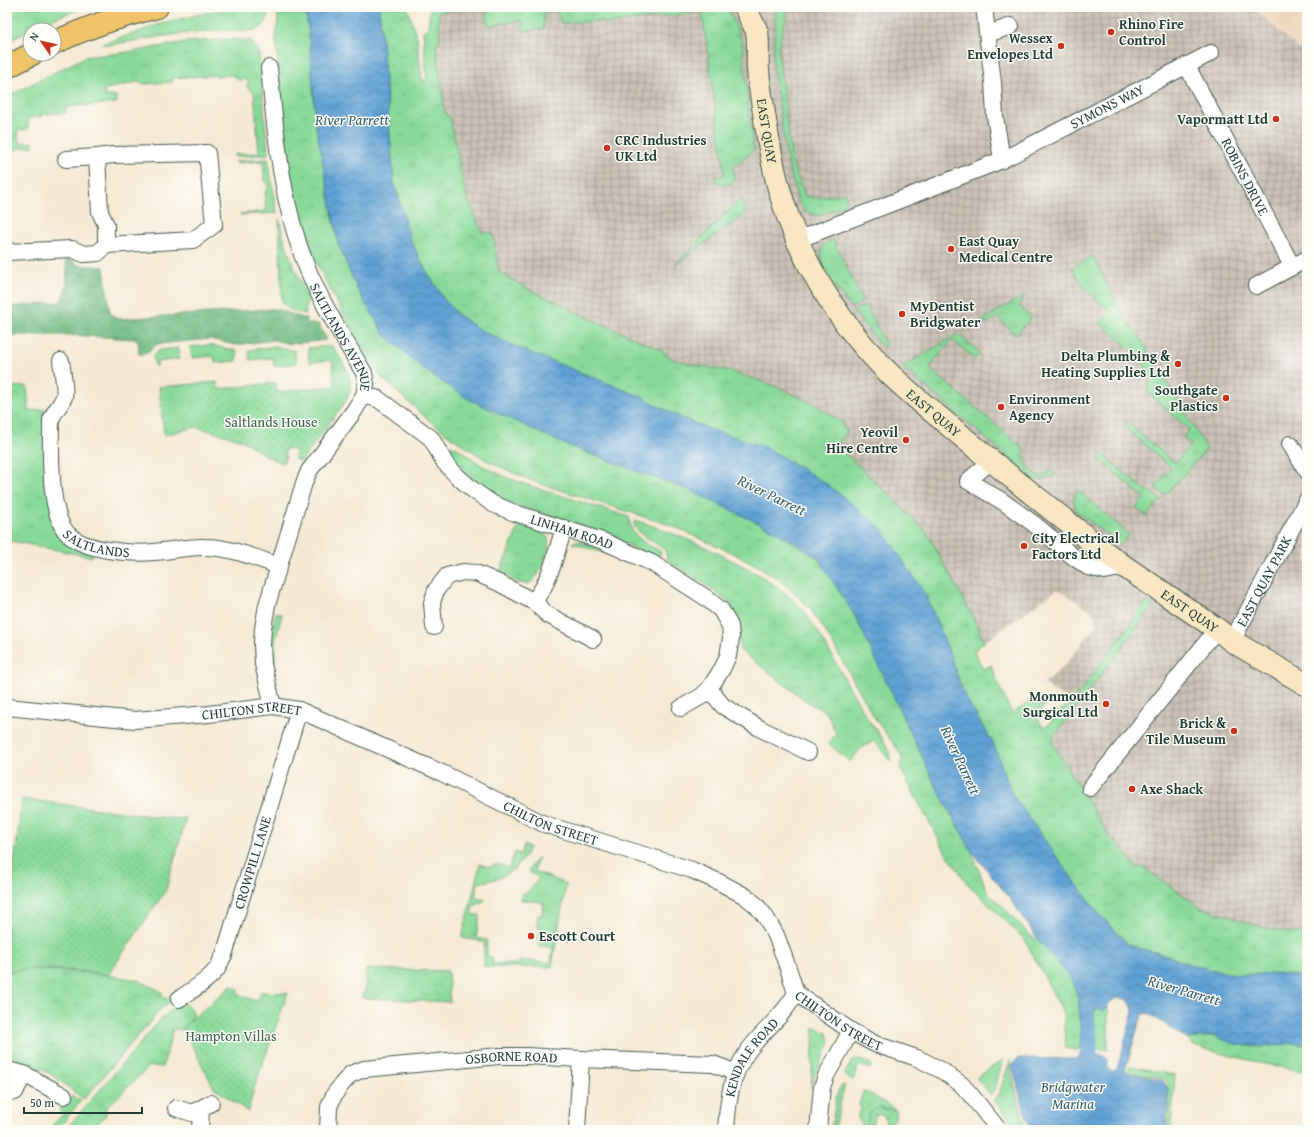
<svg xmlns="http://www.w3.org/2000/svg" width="1314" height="1137" viewBox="0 0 1314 1137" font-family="'Gentium Book Plus',serif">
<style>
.built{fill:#edd7ba}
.industrial{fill:url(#industrial-grid)}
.grass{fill:url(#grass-tufts);stroke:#548c67}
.forest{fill:url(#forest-crowns);stroke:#467c5b}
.garden{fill:url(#garden-dots);stroke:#548c67}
.water{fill:url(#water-waves);stroke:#406f84}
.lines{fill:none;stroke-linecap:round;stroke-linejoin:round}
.canal{stroke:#61a1d4;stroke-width:16}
.street-casing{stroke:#3f574c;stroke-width:18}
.secondary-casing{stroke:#3f574c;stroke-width:24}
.primary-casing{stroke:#3f574c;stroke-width:24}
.street{stroke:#fff;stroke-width:16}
.secondary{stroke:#f9e7c3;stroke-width:22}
.primary{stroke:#f1c36a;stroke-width:22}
.poi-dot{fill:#c8321e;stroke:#fdfcf7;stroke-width:1.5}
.labels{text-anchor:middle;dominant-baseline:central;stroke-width:3;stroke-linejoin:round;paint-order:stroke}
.poi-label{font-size:14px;font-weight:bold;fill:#1f3d34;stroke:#fdfcf7;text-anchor:start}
.street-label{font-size:14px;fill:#1f3d34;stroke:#fdfcf7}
.park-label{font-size:14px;fill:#3a644e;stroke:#fdfcf7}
.water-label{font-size:15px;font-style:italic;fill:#36606c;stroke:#fdfcf7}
</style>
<defs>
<pattern id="industrial-grid" width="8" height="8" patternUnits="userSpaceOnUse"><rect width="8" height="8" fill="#ccc2b8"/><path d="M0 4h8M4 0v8" fill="none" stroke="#a59f96"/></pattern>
<pattern id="grass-tufts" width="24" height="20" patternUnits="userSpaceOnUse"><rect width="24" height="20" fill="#89da9a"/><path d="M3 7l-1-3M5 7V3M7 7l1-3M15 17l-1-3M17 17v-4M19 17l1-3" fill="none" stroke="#76bc85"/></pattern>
<pattern id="forest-crowns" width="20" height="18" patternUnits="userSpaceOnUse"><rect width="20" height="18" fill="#6eba82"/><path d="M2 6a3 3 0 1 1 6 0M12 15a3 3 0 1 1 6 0" fill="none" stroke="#5a986b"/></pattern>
<pattern id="garden-dots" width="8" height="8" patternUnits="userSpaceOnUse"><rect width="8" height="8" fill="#89da9a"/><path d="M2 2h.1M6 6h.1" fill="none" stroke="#76bc85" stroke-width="1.8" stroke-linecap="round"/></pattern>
<pattern id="water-waves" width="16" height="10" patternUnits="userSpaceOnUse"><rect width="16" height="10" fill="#61a1d4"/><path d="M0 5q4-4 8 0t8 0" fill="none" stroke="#4f84ad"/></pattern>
</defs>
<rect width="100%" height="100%" fill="#fdfcf7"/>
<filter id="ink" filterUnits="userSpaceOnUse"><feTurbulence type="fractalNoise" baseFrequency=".025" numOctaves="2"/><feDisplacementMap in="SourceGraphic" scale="8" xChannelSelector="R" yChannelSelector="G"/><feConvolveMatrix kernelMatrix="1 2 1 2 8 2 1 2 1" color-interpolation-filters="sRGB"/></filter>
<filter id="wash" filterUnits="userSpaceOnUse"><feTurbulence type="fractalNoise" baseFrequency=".012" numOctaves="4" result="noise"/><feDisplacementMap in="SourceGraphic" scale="16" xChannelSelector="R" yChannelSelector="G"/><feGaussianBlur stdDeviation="0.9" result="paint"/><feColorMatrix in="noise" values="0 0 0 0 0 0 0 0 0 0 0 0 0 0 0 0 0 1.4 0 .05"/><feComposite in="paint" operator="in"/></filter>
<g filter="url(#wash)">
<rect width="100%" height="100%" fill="#f5e9d3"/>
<!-- built -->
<path class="built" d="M1252 7H1307V56Z"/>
<!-- industrial -->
<path class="industrial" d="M428 7H1252L1307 56V935L1268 929 1200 907 1141 866 1138 869 1116 842 1112 841 1053 744V738L1147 601 1072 703 1044 684 1067 663 1091 631 1096 624 1093 612 1058 589 984 642 972 615 926 531 837 445 843 428V423L813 403 775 386 727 370 699 366 672 359 661 350 593 324 492 271 446 157 430 9Z"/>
<!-- grass -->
<g class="grass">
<path d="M7 7H84L50 20 7 42Z"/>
<path d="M238 7H267C268 15 268 24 260 28 252 33 238 30 229 30 189 31 149 38 110 45L102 44 158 25 209 12Z"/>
<path d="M277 7H305L309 35 316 126 338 243 358 291 564 444 691 491 779 533 818 558 855 616 937 788 971 850 987 891 1029 934 1040 942 1069 976 1078 996 1080 1018 1081 1049 1077 1050 1066 1048 1064 1014 1025 940 968 884 946 853 900 768 902 758 898 750 876 720 826 632 811 610 797 595 780 580 760 567 737 555 670 525 538 483 518 475 486 460 451 437 425 417 380 376 361 346 323 276 303 232 294 197 280 91 276 38 278 19Z"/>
<path d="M379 7H407L417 37 422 80H427L423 31 428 28 430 9 443 7H728L742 41 749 112 754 150 733 167 735 182C725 186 720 187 714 177L725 175 702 12 604 24 603 21 561 23 557 11 544 13V29L522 31V20L488 26 485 7 439 12 440 42 436 43 445 113 450 117 466 195 482 232 493 233 499 272 532 291 570 308 571 310 661 350 672 359 699 366 727 370 775 386 813 403 843 423V428L848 431 837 445 926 531 972 615 984 642 974 650 983 669 991 665 1000 688 1012 713 1024 706 1032 698 1047 703 1036 715 1043 727 1049 724 1060 711 1072 703 1147 601 1153 606 1053 738V744L1112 841H1116L1138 869 1141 866 1200 907 1268 929 1307 935V977L1276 973 1239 975 1194 966 1162 954 1130 946 1100 915 1069 874 1012 794 993 743 964 695 949 652 882 529 827 484 767 448 706 428 673 414 642 397 582 373 523 350 482 331 459 316 443 298 424 267 410 239 394 182Z"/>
<path d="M776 7H789L778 48 792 162 805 196 816 198 845 193 847 200 843 206 817 216 808 213 803 209 798 201 786 156 773 63Z"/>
<path d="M230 39 252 41 259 53 268 154 235 157V154L259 153 254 93 246 86 249 82 243 78 240 81 232 75 217 76V75L173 78 172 82 146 84 136 82 116 87 105 89 104 96H116L117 103 66 107V113L41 114V117L29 118 28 129 18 130 19 143 33 142V147L18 148 11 155 7 153V98L18 91 85 57 136 51 186 42Z"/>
<path d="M742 197 745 214 675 265Z"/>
<path d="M279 219C286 247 294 272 309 297L308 302 305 304 306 314C297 312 285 310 282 301Z"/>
<path d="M833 239 863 301 851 308C842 296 817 265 822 250 823 244 828 242 833 239Z"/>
<path d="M1093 256 1124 317 1138 335 1207 449 1165 495 1155 488 1171 467 1123 426 1126 422 1175 463 1191 444 1183 438 1189 429 1148 393 1151 377 1143 362 1101 323 1110 311 1085 289 1072 268Z"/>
<path d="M1025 295 1019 305 1031 318 1016 335 998 318 981 324 980 322Z"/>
<path d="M866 305 886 345 882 347 853 311Z"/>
<path d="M958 334 980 353 975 359 952 340 929 368 1024 449C1023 463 1028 468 1039 477L1045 476 1050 470 1056 474C1049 479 1042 481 1034 479L902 367Z"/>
<path d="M7 335 12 387 27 386 29 411 45 409 44 417 52 514 92 552V557L7 540Z"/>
<path d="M210 345 237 351V361L215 363 214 356 192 358 190 347Z"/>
<path d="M275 346 295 351 296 363 274 366 273 358 250 360 249 350Z"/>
<path d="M178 348 179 359 157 362V366H155L153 356 160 350Z"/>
<path d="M448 445 456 447 483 466 510 479 540 489 629 517C630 536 644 543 660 551L661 554 657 556H650C622 542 595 529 566 520 548 514 530 511 513 504 484 493 462 473 446 448Z"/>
<path d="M1102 454 1144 489H1146L1161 500 1146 516 1136 508 1144 498 1099 459Z"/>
<path d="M1077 490 1129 534 1121 545 1078 513C1073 506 1072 498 1077 490Z"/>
<path d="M635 520C671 532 706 546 739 564 757 574 775 583 790 597 801 606 809 619 817 630 834 658 848 687 865 714 874 729 890 744 891 762L874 741 861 748 850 762 828 743 836 734 827 713 809 703 740 650 738 620 731 604 709 587 669 562 664 549 640 533 635 527 634 523Z"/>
<path d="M519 526C526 528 541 531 546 535 555 542 539 580 529 583 520 586 508 577 500 572Z"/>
<path d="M576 541H581L617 555 624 559 572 543Z"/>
<path d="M276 612 282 614 275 642V663C266 653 273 624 276 612Z"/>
<path d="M524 845 529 847C525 860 513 872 501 877 494 880 486 881 478 883L475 898H484V901L472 907 473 915H480L476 938 487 940V956L492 957V964H517L521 960 551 963 553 947 538 946 540 927 537 926 538 915H542L543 902 521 900 522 893 526 894 539 878 528 871 537 858H538L534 871 566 884 552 967H484V942L462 938 480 864 489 867 499 864 509 868 515 852 521 854Z"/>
<path d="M7 878H12L7 923Z"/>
<path d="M30 969 94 973 138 980 162 992V997L167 999 172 994 175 997 161 1009 84 1099C75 1093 67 1086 59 1080 45 1069 25 1060 7 1058V972Z"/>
<path d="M366 969 448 971 450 1002 362 998 363 993H365Z"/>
<path d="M181 1001 193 1011V1017L184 1026V1030L173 1029 163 1067 150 1066 106 1108V1115L90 1130H65L163 1017Z"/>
<path d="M1108 1006V1050L1095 1049 1093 1029 1095 1009 1104 1011Z"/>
<path d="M814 1027 827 1033 830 1041 828 1047 815 1075 811 1088Z"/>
<path d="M1213 1036 1238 1045 1264 1047 1291 1043 1307 1044V1072L1265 1064 1212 1051 1194 1046 1187 1039Z"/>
<path d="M1004 1059C998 1070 999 1084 991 1095L977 1079V1077Z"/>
<path d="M1010 1060V1066L1024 1124 1029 1130H1018L994 1100 999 1094Z"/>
<path d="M1130 1066 1175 1075 1171 1130H1168L1169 1089 1168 1082 1162 1078 1128 1072Z"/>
<path d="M863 1091 874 1096 896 1110H891L879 1107 867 1123 879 1128 881 1130H863L861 1122 857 1117 861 1108 859 1105Z"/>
<path d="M72 1096 81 1101 57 1130H48L63 1114 59 1111Z"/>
</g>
<!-- forest -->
<path class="forest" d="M66 259H71L78 265 104 267 110 313 118 319 272 309 280 310 303 318H306L307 324H318L327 340 290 344 274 340 236 345 210 339 157 344 145 354H139L138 342 135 339 71 335H7V307L61 302 67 284Z"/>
<!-- garden -->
<g class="garden">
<path d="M268 159 277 213 240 215V214L266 211 265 191H268L267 181H264L263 161 236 163V161Z"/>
<path d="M332 346C345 365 359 382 344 404L301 461 294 459 297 451 286 448 284 455 286 456 283 463 268 457 242 440 196 427 164 435 159 387 217 382 218 389 276 383 277 392 335 386 332 360 309 362 308 348Z"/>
<path d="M22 799 174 819 186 818 166 890 108 975C78 970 37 966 7 972V923Z"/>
<path d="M231 986 239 989 237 994 257 1001 261 992 288 993 254 1088 250 1104 249 1112 214 1088 184 1030V1026Z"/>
<path d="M856 1059 870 1063 872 1065 870 1069 859 1065 853 1080 848 1078 845 1074 851 1062Z"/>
<path d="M845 1085 841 1099 835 1130H831L836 1098 840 1087Z"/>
<path d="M879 1107 891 1110H896C897 1119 893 1122 885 1127L883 1126 886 1122 884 1116 878 1114 874 1116 873 1121V1126L867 1123C868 1114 870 1111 879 1107Z"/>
</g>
<!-- water -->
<path class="water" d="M305 7H379L394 182 410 239 424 267 443 298 459 316 482 331 523 350 582 373 642 397 673 414 706 428 767 448 827 484 882 529 927 597 949 652 964 695 993 743 1012 794 1069 874 1100 915 1130 946 1162 954 1194 966 1239 975 1276 973 1307 977V1044L1291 1043 1264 1047 1238 1045 1213 1036 1187 1039 1150 1014 1145 1013 1142 1016 1137 1030 1125 1071 1128 1073 1162 1080 1165 1083 1168 1089 1166 1130H1033L1027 1121 1012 1065 1016 1060 1018 1058 1076 1059 1079 1057 1080 1054H1100L1108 1059C1108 1065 1107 1076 1117 1069L1133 1012C1133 1001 1121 993 1112 1001 1109 1003 1106 1008 1104 1011L1095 1009 1093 1029 1095 1049H1081L1080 1018 1078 996 1069 976 1040 942 1008 896 971 850 937 788 855 616 818 558 779 533 691 491 564 444 468 399 423 369 384 334 358 291 338 243 316 126 309 35Z"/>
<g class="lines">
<!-- canal -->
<path class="canal" d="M1088 1027 1090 1059 1098 1074"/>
</g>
</g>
<g filter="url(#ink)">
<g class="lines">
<defs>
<g id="street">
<path d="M984 7 993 82 995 116 1002 160"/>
<path d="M988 34 1011 26"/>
<path id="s1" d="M1187 66 1292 266"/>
<path id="s2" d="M269 68C276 135 281 202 306 265 321 303 344 338 364 373L366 384 364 395 354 411 309 471 304 483 267 605 263 628 262 644 263 664 273 706"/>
<path d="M66 159 97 157 113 155 207 153 214 225 193 240 106 245"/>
<path id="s3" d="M797 240 1002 160 1211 53"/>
<path d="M7 252 72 249 84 254 98 253 106 245V225L100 212 97 157"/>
<path d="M1256 286 1307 259"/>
<path id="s4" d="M61 361C62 369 66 389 64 397 61 405 54 411 51 420 51 447 48 512 67 533 83 551 131 554 154 552 171 551 188 546 205 547 230 547 256 558 279 566"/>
<path id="s5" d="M364 395 378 399 431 438 445 463 457 476 473 490 493 504 515 513 603 541 652 563 705 597 721 610 730 626 731 638 728 656 722 669 709 689 702 696 681 708"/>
<path d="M1290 444 1307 471"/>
<path d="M991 461 968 481 1002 501 1034 524 1075 558 1088 567 1105 571 1125 567"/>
<path d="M534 602 544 586 552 567 564 528"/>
<path d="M434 627 432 603 436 590 447 576 463 572 476 573 499 583 534 602 548 615 593 639"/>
<path id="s6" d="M1232 641 1307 500"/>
<path d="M709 689 723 706 761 729 808 752"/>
<path id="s7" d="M7 707 135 720 209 714 273 706 299 710 442 773 544 824 692 870 721 883 745 896 756 905 765 916 776 935 787 965 796 993 851 1031 875 1044 917 1058 941 1070 961 1084 971 1095 999 1130"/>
<path d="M1090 788 1217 629"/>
<path id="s8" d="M179 999C192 990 207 982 217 969 220 965 221 959 224 955L299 710"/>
<path d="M7 1070 24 1074 64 1096"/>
<path d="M15 1092 24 1074"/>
<path d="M176 1108 192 1113 211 1103"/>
<path d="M200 1130 201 1109"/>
<path id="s9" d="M328 1130 329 1107 334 1095 342 1084 351 1074 364 1069 499 1056H527L581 1059 713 1064 724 1068 735 1073"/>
<path d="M577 1130 581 1059"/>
<path id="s10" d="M726 1130C728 1096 732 1067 756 1041 770 1025 785 1013 796 993"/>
<path d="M818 1130 822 1087 826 1076 851 1031"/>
</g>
<g id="secondary">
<path id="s11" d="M746 7C748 17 754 23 757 32 759 41 757 60 758 70 759 82 761 95 763 107 768 139 773 171 783 202 802 262 836 318 879 363 905 391 936 414 964 438 1011 478 1059 515 1106 553L1125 567 1217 629 1232 641 1307 685"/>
</g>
<g id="primary">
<path d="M54 43C87 27 121 16 157 7"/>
<path d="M7 67 32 54"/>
</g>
</defs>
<!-- street casing -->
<use href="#street" class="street-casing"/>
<!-- secondary casing -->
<use href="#secondary" class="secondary-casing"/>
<!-- primary casing -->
<use href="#primary" class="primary-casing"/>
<!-- street -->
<use href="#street" class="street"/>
<!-- secondary -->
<use href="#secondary" class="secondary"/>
<!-- primary -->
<use href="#primary" class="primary"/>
</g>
</g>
<!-- markers -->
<g class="poi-dot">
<circle cx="1111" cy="32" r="4"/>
<circle cx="1061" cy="46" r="4"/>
<circle cx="1276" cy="119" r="4"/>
<circle cx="607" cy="148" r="4"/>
<circle cx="951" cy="249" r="4"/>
<circle cx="902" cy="314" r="4"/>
<circle cx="1178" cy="364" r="4"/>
<circle cx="1226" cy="398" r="4"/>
<circle cx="1001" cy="407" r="4"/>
<circle cx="906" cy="440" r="4"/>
<circle cx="1024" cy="546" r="4"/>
<circle cx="1106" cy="704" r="4"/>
<circle cx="1234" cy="731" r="4"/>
<circle cx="1132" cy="789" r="4"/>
<circle cx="531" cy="936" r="4"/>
</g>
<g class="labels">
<!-- poi labels -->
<g class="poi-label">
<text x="1119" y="24">Rhino Fire<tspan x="1119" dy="16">Control</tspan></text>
<text x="1053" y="38" text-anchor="end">Wessex<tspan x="1053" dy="16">Envelopes Ltd</tspan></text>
<text x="1268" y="119" text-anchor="end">Vapormatt Ltd</text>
<text x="615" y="140">CRC Industries<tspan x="615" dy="16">UK Ltd</tspan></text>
<text x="959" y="241">East Quay<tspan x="959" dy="16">Medical Centre</tspan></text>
<text x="910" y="306">MyDentist<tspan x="910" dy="16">Bridgwater</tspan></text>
<text x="1170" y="356" text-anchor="end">Delta Plumbing &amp;<tspan x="1170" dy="16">Heating Supplies Ltd</tspan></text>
<text x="1218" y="390" text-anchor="end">Southgate<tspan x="1218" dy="16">Plastics</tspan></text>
<text x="1009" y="399">Environment<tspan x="1009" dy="16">Agency</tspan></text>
<text x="898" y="432" text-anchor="end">Yeovil<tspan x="898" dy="16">Hire Centre</tspan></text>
<text x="1032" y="538">City Electrical<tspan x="1032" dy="16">Factors Ltd</tspan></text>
<text x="1098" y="696" text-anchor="end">Monmouth<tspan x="1098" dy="16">Surgical Ltd</tspan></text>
<text x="1226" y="723" text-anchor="end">Brick &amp;<tspan x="1226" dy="16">Tile Museum</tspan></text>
<text x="1140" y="789">Axe Shack</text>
<text x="539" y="936">Escott Court</text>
</g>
<!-- street labels -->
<g class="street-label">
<text stroke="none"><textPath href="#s3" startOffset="338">SYMONS WAY</textPath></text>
<text stroke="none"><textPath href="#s11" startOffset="127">EAST QUAY</textPath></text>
<text stroke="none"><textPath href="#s1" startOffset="125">ROBINS DRIVE</textPath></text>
<text stroke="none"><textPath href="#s2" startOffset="282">SALTLANDS AVENUE</textPath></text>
<text stroke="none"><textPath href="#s11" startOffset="463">EAST QUAY</textPath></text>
<text stroke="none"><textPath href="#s5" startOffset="256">LINHAM ROAD</textPath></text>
<text stroke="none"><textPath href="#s4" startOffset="211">SALTLANDS</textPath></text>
<text stroke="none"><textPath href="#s6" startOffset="68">EAST QUAY PARK</textPath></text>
<text stroke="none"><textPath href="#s11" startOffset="787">EAST QUAY</textPath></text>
<text stroke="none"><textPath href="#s7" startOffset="246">CHILTON STREET</textPath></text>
<text stroke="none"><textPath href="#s7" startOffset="570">CHILTON STREET</textPath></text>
<text stroke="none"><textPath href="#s8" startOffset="161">CROWPILL LANE</textPath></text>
<text stroke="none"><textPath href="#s7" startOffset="941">CHILTON STREET</textPath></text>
<text stroke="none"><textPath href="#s9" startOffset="225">OSBORNE ROAD</textPath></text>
<text stroke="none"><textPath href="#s10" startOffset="79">KENDALE ROAD</textPath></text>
</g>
<!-- park labels -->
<g class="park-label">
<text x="271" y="422">Saltlands House</text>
<text x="231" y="1036">Hampton Villas</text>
</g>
<!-- water labels -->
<g class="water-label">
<text x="352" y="119">River Parrett</text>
<text transform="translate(772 495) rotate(26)">River Parrett</text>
<text transform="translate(961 760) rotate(65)">River Parrett</text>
<text transform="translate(1184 990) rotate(16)">River Parrett</text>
<text x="1073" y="1086">Bridgwater<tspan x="1073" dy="17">Marina</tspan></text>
</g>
</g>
<!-- margin -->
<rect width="1314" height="1137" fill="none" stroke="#fdfcf7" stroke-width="24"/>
<!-- north arrow -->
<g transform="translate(42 42) rotate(304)"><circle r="19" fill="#fdfcf7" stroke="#a4b0a9"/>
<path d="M0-3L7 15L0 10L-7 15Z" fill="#c8321e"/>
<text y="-6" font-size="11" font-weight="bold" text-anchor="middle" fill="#1f3d34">N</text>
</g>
<!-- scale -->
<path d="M24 1107v6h118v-6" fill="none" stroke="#1f3d34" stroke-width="2"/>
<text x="30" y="1107" font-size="12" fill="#1f3d34" stroke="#fdfcf7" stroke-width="3" paint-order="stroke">50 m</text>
</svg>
